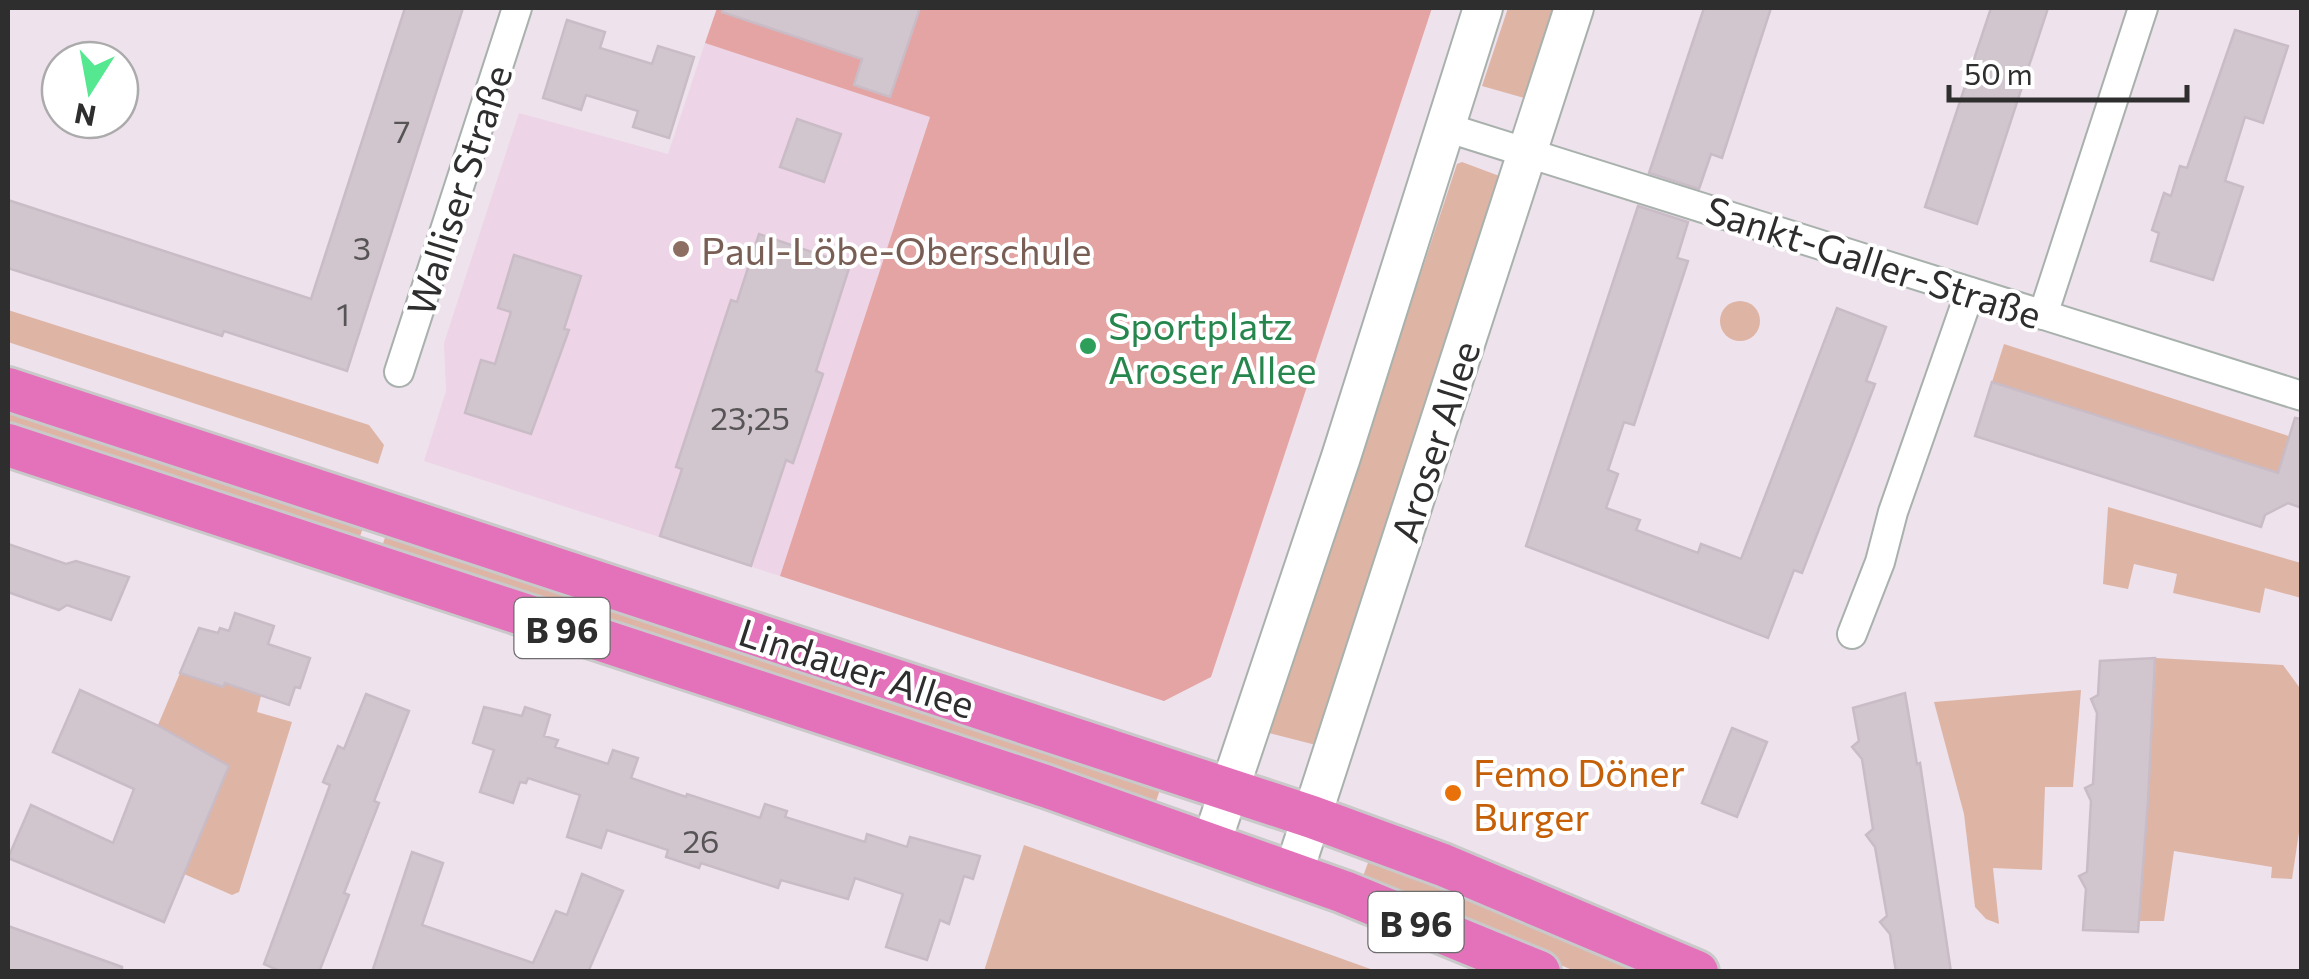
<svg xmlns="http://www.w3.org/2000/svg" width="2309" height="979" viewBox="0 0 2309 979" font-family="Commissioner,sans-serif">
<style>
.education{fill:#edd4e6}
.green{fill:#deb4a5}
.pitch{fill:#e3a4a3}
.building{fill:#d1c6ce;stroke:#c9bcc6;stroke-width:2.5}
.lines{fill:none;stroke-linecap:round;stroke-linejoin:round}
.minor-casing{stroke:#a8b1ac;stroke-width:32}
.secondary-casing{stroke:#a8b1ac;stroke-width:42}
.primary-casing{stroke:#c9c9c9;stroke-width:48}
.minor{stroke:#fff;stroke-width:28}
.secondary{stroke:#fff;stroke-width:38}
.primary{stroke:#e372ba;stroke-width:42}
.education-dot{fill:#8d6e63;stroke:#fff;stroke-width:4}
.leisure-dot{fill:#2e9e5b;stroke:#fff;stroke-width:4}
.food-dot{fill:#e8710a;stroke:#fff;stroke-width:4}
.labels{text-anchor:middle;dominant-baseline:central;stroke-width:8;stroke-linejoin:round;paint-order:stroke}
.number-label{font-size:32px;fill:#575456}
.shield{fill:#fff;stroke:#6d6d6d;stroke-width:2.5}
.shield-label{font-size:35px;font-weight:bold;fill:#2e2e2e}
.street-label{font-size:38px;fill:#2e2e2e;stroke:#fff}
.education-label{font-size:38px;fill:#785e54;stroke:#fff;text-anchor:start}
.leisure-label{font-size:38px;fill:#27864d;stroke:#fff;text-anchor:start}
.food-label{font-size:38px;fill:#c56008;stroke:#fff;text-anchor:start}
</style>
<rect width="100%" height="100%" fill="#eee2ec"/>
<!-- education -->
<path class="education" d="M705 43 930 116 780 576 424 461 446 391 444 343 519 113 668 154Z"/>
<!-- green -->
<g class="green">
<path d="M1508 8H1558L1528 99 1482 86Z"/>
<path d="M1462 162 1502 177 1316 745 1269 733 1457 164Z"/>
<circle cx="1740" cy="321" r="20"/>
<path d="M8 310 369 425 384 445 378 464 8 342Z"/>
<path d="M2004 344 2301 440 2278 473 1992 382Z"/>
<path d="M8 405 365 522 357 545 8 430Z"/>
<path d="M2108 507 2301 563V598L2265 588 2260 613 2173 593 2177 574 2134 564 2128 589 2103 584Z"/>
<path d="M388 529 1162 784 1154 807 380 552Z"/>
<path d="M2156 658 2283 665 2302 691V812L2292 879 2271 878 2272 867 2174 851 2164 921H2138Z"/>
<path d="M180 673 223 687 227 676 245 682 243 690 261 696 257 712 292 722 239 892 232 895 184 874 229 766 158 725Z"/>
<path d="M2081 690 2073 787H2045L2042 870 1993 868 1999 924 1986 919 1975 907 1964 814 1934 702Z"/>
<path d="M1024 845 1376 971H984Z"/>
<path d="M1371 855 1662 971H1575L1360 884Z"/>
</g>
<!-- pitch -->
<path class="pitch" d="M717 8H1432L1211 677 1164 701 780 576 930 117 705 43Z"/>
<!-- building -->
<g class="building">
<path d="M405 8H463L347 371 224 331 222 336 8 268V200L311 299Z"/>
<path d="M723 8H920L890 97 854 85 862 59 722 12Z"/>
<path d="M1704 8H1771L1722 158 1711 154 1699 189 1649 173Z"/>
<path d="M1991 8H2048L1977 224 1925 207Z"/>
<path d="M567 20 605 32 600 48 652 64 658 46 694 57 669 138 633 127 638 111 586 95 581 110 543 98Z"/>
<path d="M2235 30 2288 46 2263 123 2245 117 2225 181 2243 187 2213 280 2151 261 2159 233 2152 230 2164 193 2171 196 2180 166 2187 168Z"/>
<path d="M797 119 841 134 824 182 780 167Z"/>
<path d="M1638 206 1688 222 1677 258 1688 261 1634 425 1624 422 1608 470 1618 474 1606 508 1640 520 1636 530 1698 553 1701 544 1741 559 1837 308 1886 327 1866 381 1875 384 1853 442 1802 573 1794 570 1768 638 1526 546Z"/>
<path d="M759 234 850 265 816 371 823 374 793 463 786 460 751 566 660 536 682 469 676 467 731 300 737 302Z"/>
<path d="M514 255 581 276 564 329 569 330 531 434 465 413 481 360 495 364 511 312 498 308Z"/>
<path d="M1992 382 2278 473 2295 418 2302 419V508L2288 503 2265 515 2261 527 1975 436Z"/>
<path d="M8 544 66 564 76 561 129 577 111 620 67 605 59 610 8 592Z"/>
<path d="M235 613 274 626 268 644 310 658 300 688 295 687 289 705 225 683 223 687 180 673 199 628 218 633 220 628 229 631Z"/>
<path d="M2155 658 2148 800 2138 932 2083 930 2086 889 2079 876 2087 872 2091 801 2085 788 2093 784 2097 713 2091 699 2098 695 2100 661Z"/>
<path d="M80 690 159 726 229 766 164 922 8 858 31 805 113 843 134 789 53 752Z"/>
<path d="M1905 693 1917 764 1920 763 1951 972H1896L1890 934 1880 922 1887 916 1875 847 1866 835 1873 829 1862 759 1852 747 1859 741 1853 708Z"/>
<path d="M366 694 409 711 374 801 379 803 344 893 349 895 319 972H282L264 964 330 785 323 782 338 746 344 749Z"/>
<path d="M484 707 522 716 525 707 550 715 544 736 558 740 555 747 608 764 613 750 638 758 631 778 686 797 687 794 760 818 765 804 787 811 785 817 865 842 867 834 907 847 910 837 980 856 973 879 964 876 949 924 940 920 927 960 886 947 903 894 855 878 848 899 781 880 778 888 701 863 699 868 666 857 668 850 607 830 601 848 567 837 580 795 528 778 526 783 520 782 513 803 480 792 494 750 473 743Z"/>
<path d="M1732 728 1767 742 1737 817 1702 803Z"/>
<path d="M412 852 443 863 422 925 533 963 556 911 567 915 582 874 623 891 588 972H372Z"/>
<path d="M8 926 122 967V972H8Z"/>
</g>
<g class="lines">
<defs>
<g id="minor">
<path d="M1445 127 2302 396"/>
<path d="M2043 315 2143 8"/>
<path d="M399 372 517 8"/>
<path d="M1852 634 1880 562 1893 512 1970 292"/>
</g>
<g id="secondary">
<path d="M1211 844 1341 457 1483 8"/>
<path d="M1293 874 1574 8"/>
</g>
<g id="primary">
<path d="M8 389 1312 817 1443 865 1697 972"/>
<path d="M8 445 1045 786 1344 892 1539 972"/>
</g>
</defs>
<!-- minor casing -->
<use href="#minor" class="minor-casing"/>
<!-- secondary casing -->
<use href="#secondary" class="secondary-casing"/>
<!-- primary casing -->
<use href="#primary" class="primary-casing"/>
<!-- minor -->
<use href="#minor" class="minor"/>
<!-- secondary -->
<use href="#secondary" class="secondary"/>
<!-- primary -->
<use href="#primary" class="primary"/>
</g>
<!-- markers -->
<circle class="education-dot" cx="681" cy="249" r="10"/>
<circle class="leisure-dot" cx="1088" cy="346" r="10"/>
<circle class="food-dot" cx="1453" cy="793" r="10"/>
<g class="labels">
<!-- number labels -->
<g class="number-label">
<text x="402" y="130">7</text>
<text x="362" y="247">3</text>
<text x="343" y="313">1</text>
<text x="750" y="417">23;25</text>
<text x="701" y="840">26</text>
</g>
<!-- shield labels -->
<g class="shield">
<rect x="514.5" y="598" width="95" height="60" rx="8"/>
<rect x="1368.5" y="892" width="95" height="60" rx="8"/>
</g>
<g class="shield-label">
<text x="562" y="628">B 96</text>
<text x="1416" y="922">B 96</text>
</g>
<!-- street labels -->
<g class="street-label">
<text transform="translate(458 190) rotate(-72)">Walliser Straße</text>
<text transform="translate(1874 261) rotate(18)">Sankt-Galler-Straße</text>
<text transform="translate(1434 441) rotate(-72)">Aroser Allee</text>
<text transform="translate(857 667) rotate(18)">Lindauer Allee</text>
</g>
<!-- education labels -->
<g class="education-label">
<text x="701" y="249">Paul-Löbe-Oberschule</text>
</g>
<!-- leisure labels -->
<g class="leisure-label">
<text x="1108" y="324">Sportplatz<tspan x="1108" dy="44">Aroser Allee</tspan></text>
</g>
<!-- food labels -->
<g class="food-label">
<text x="1473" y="771">Femo Döner<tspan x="1473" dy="44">Burger</tspan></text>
</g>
</g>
<!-- border -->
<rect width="2309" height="979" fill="none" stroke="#2e2e2e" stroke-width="20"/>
<!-- north arrow -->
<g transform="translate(90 90) rotate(191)"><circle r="48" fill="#ffffff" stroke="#ababab" stroke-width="2.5"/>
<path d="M0-8L18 38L0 25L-18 38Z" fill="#55e891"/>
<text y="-15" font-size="28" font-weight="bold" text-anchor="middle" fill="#2e2e2e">N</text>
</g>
<!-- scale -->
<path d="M1949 85v15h238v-15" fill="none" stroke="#2e2e2e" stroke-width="5"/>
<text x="1964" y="85" font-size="30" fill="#2e2e2e" stroke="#ffffff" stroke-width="8" paint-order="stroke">50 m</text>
</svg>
